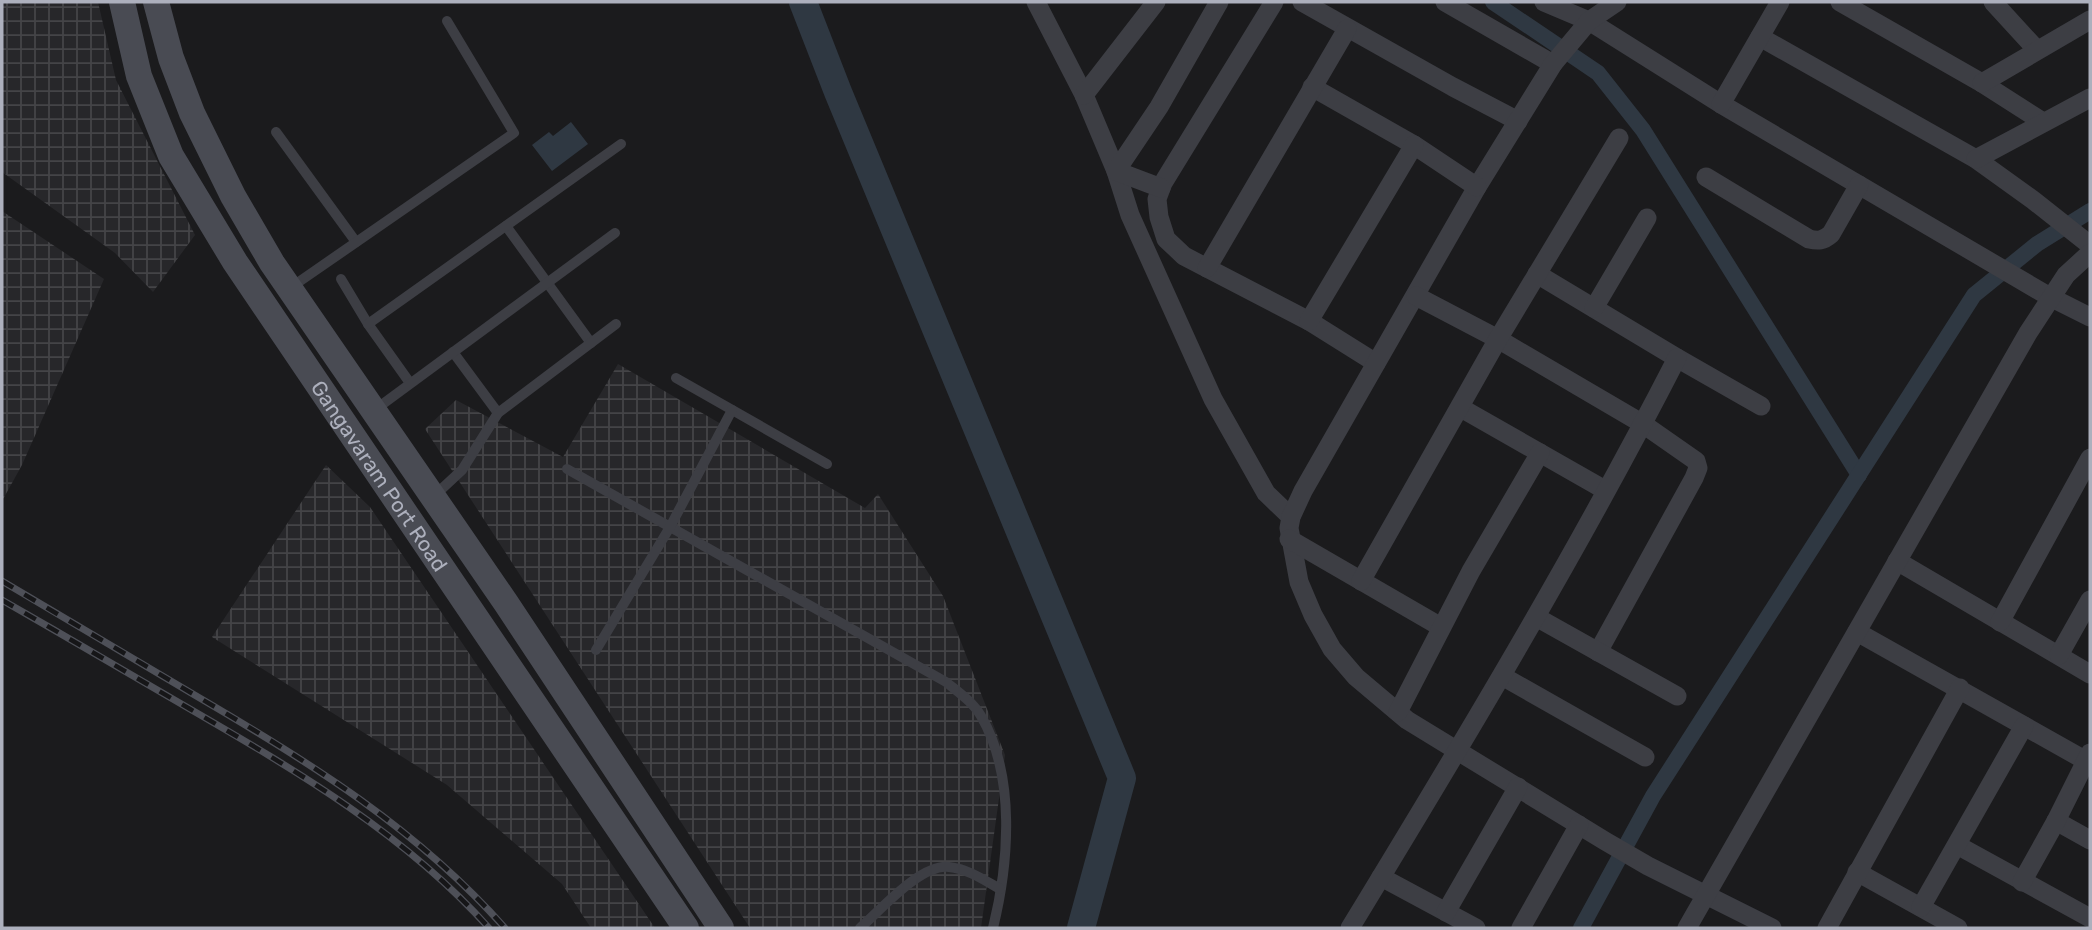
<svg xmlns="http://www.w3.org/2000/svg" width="2092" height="930" viewBox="0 0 2092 930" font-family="Rubik,sans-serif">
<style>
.industrial{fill:url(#industrial-grid)}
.water{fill:#2f3842}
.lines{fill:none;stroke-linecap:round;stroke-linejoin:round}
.canal{stroke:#2f3842;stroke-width:16}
.river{stroke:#2f3842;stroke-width:28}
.lane{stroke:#3d3e44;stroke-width:10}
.street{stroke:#3d3e44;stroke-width:19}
.secondary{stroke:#494b53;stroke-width:26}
.rail-casing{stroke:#4e5058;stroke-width:7}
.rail{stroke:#161618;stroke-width:4.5;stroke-dasharray:13;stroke-linecap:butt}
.labels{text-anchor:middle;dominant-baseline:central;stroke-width:6;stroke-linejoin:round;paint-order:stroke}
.street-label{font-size:21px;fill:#adb0bd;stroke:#161618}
</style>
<defs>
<pattern id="industrial-grid" width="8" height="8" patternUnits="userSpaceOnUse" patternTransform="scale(1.75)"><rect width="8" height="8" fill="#27272a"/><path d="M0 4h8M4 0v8" fill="none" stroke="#444447"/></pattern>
</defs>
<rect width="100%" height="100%" fill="#1b1b1d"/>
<!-- industrial -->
<g class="industrial">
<path d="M2 2H98L116 80 195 235 153 292 115 253 2 172Z"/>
<path d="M2 211 104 279 22 465 2 501Z"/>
<path d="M618 364 865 508 878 494 943 596 1005 755 981 928H750L425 429 456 400 563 457Z"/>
<path d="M326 465 370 507 655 928H591L562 884 447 785 212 637Z"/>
</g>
<!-- water -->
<path class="water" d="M571 122 588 144 552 171 532 145 549 132 553 136Z"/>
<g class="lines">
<!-- canal -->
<g class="canal">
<path d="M1493 2 1598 73 1643 130 1859 475"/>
<path d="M1581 928 1653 796 1974 295 2037 244 2090 211"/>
</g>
<!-- river -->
<path class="river" d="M803 2 838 92 1122 778 1081 928"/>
<!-- lane -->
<g class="lane">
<path d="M276 132 356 242"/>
<path d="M506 226 591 343"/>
<path d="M341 279 368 324 410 383"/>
<path d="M290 288 514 133 447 21"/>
<path d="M368 324 621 144"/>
<path d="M453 352 498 413"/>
<path d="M676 378 827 464"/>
<path d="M376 409 615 233"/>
<path d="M567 469 946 682C958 692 973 702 981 716 1016 776 1009 863 993 928"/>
<path d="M433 497 462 470 498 413 616 324"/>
<path d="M596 650 670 527 732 410"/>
<path d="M860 928C881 910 920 864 949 867 968 869 984 880 1000 889"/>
</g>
<!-- street -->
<g class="street">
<path d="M1036 2 1084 95 1116 171 1130 215 1213 399 1266 493 1291 517"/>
<path d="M1274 2 1163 183 1157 199 1159 217 1166 239 1184 256 1309 321 1376 363"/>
<path d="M1302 2 1453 87 1518 121"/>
<path d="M1445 2 1553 64"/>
<path d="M1544 2 1589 21 1721 104 1859 185 2050 297 2090 317"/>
<path d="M1617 2 1589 21 1553 64 1477 187 1303 491 1291 517 1289 528 1299 582 1313 615 1332 649 1356 677 1407 720 1605 841 1648 866 1772 928"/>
<path d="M1840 2 1982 83 2043 122"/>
<path d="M1993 2 2037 50"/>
<path d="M1760 37 1976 159 2033 200 2090 245"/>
<path d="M1982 83 2090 20"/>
<path d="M1312 87 1414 145 1477 187"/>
<path d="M1084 95 1156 2"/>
<path d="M1721 104 1780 2"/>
<path d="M1976 159 2090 98"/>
<path d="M1706 177 1809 239C1818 241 1823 241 1831 234L1859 185"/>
<path d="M1161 188 1116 171 1159 107 1219 2"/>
<path d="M1207 268 1347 29"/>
<path d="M1537 274 1677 358 1761 406"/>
<path d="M1416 296 1498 339 1643 424 1696 461 1698 468 1694 478 1598 652"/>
<path d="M1594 308 1647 218"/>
<path d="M1309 321 1414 145"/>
<path d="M1461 408 1605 490"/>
<path d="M1289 539 1441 627"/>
<path d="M1897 561 2090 674"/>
<path d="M1361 581 1498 339 1619 138"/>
<path d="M1536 617 1677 696"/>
<path d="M2000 622 2090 458"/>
<path d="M1857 632 2090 763"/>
<path d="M2059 655 2090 600"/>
<path d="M1502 676 1645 757"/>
<path d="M1398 712 1471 571 1540 453"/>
<path d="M2056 821 2090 840"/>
<path d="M1957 845 2090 918"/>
<path d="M1857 872 1958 928"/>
<path d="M1381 877 1476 928"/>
<path d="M2022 882 2056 821 2090 753"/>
<path d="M1921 907 2024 726"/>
<path d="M1446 912 1518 787"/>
<path d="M1350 928C1464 741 1577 553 1677 358"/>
<path d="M1521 928 1579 825"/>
<path d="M1687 928 2028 333 2066 275 2090 253"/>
<path d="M1827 928 1960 688"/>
</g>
<!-- secondary -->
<g class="secondary">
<path id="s1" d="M122 2 139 76 171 156 235 262 686 928"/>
<path d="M156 2 171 58 192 113 233 196 272 263 506 603 721 928"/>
</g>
<defs>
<g id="rail">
<path d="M2 581C67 620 133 658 198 697 311 763 417 829 505 928"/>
<path d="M2 600C65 636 128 673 190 709 297 771 406 835 489 928"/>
</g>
</defs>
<!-- rail casing -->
<use href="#rail" class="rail-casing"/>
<!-- rail -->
<use href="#rail" class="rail"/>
</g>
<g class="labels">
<!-- street labels -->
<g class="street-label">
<text stroke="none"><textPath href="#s1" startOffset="544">Gangavaram Port Road</textPath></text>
</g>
</g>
<!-- border -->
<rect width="2092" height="930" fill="none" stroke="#adb0bd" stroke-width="7"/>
</svg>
